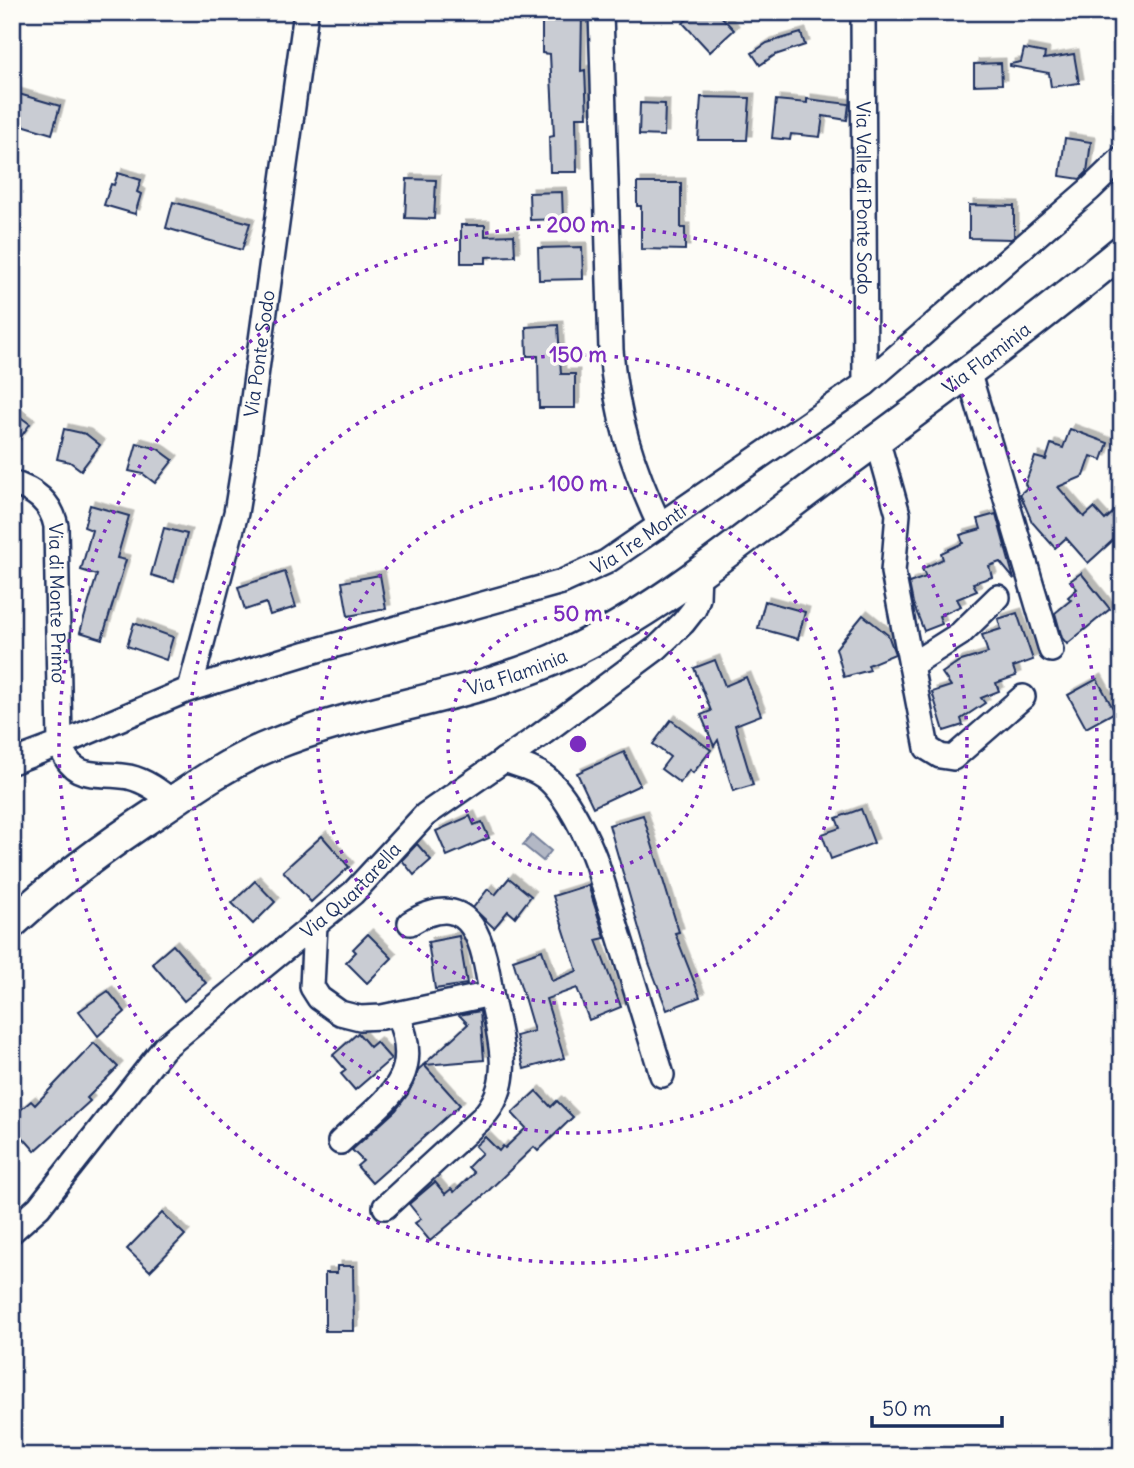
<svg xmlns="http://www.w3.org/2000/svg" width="1134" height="1468" viewBox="0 0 1134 1468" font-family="Delius,sans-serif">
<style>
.water{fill:#b3b8c5;stroke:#76819c;stroke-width:2}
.building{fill:#c9ccd3;stroke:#1b2f5e;stroke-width:2;filter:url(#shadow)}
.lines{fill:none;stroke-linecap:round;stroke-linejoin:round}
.minor-casing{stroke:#1b2f5e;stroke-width:28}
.major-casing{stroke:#1b2f5e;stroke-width:35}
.minor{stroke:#fdfcf7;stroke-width:23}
.major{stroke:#fdfcf7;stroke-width:30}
.ring{fill:none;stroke:#7b2cbf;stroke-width:3.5;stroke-dasharray:3.5 7}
.labels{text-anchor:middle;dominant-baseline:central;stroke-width:7;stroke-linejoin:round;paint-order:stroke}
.street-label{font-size:19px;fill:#1b2f5e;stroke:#fdfcf7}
.centre{fill:#7b2cbf;stroke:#fdfcf7;stroke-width:3.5}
.ring-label{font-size:21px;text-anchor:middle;font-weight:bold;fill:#7b2cbf;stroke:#fdfcf7;stroke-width:7;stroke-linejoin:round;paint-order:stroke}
</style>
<defs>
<filter id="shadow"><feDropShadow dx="4.5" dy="-4.5" stdDeviation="0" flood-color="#0004"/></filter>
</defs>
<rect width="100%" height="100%" fill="#fdfcf7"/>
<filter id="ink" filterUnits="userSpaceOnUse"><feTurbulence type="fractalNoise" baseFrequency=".0143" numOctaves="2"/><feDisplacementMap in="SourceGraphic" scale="14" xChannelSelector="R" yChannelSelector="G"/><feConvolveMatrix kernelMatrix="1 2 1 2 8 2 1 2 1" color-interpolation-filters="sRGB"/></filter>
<g filter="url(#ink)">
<!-- water -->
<path class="water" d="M532 835 551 851 543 861 523 845Z"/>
<!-- building -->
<g class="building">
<path d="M542 12H582L581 71 585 70 587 117H576L577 172H550L549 137 554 136 550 54 542 53Z"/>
<path d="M695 12H717L734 30 710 52 683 23Z"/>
<path d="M801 33 805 45 775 55 760 65 752 53 767 43Z"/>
<path d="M1024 49 1045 53 1044 59 1074 54 1079 83 1051 87 1049 73 1010 66V64L1021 62Z"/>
<path d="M1001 63 1002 84 974 85V64Z"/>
<path d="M12 92 60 106 52 134 12 122Z"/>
<path d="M701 97 750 98 747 140H698Z"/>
<path d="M807 99 849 104 847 120 823 116 820 137 791 134 790 140 772 138 776 100 807 103Z"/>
<path d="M640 103 665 104 664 136 639 135Z"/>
<path d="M1065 138 1091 142 1087 172 1080 179 1060 176Z"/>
<path d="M118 173 141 180 137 192 141 194 135 214 104 205 111 184 114 185Z"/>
<path d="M407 179 436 180 434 219 405 218Z"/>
<path d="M637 183H681V228H685V250L641 249V206H637Z"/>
<path d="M562 192 563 219 530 220 529 193Z"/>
<path d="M173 202 250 223 242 250 166 228Z"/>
<path d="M969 205 1014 206V237L1011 239 969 238Z"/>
<path d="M461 225H485V236L514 235 515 256 486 257V263H461Z"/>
<path d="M582 247 583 279 539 280 538 248Z"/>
<path d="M558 325 561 374H575V408H539L538 356H527L526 327Z"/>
<path d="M12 411 30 424 12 449Z"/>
<path d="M64 429 86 434 100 445 81 470 70 462 57 459Z"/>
<path d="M1070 429 1108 443 1102 460 1091 456 1084 476 1058 487 1084 517 1094 508 1105 520 1115 511 1122 518V532L1088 563 1066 538 1055 548 1032 522 1020 494 1027 488 1025 484 1035 457 1046 460 1051 444 1063 448Z"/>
<path d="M137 443 158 449 173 460 155 483 143 474 129 471Z"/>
<path d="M90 505 129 516 117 558 126 560 102 639 80 632 97 575 81 570 92 530 84 527Z"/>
<path d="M996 514 1014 579 1000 562 989 566 992 577 973 583 977 591 957 599 961 606 939 616 942 624 924 631 913 603 909 583 926 577 922 569 943 559 941 553 963 543 960 535 981 529 978 519Z"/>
<path d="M164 528 187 534 174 582 151 575Z"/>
<path d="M285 572 296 607 270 615 266 603 245 610 238 587Z"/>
<path d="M1081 573 1110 609 1067 644 1062 638 1055 613 1071 600 1068 597 1077 589 1070 581Z"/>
<path d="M380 575 386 609 348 616 342 582Z"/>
<path d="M765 601 805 612 798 639 758 628Z"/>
<path d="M1017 613 1033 660 1013 667 1016 676 996 683 999 691 981 698 985 703 961 719 963 725 944 731 932 692 951 686 942 673 958 662 988 653 982 635 1001 629 998 619Z"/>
<path d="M863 615 888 635 895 654 868 665 870 670 844 677 836 648Z"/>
<path d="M134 623 173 637 166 660 127 646Z"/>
<path d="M715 660 725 686 746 677 761 715 735 725 753 785 733 791 718 740 714 746 701 715 711 711 694 668Z"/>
<path d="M1097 679 1115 712 1086 728 1068 695Z"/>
<path d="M671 720 711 750 693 773 689 770 680 783 661 769 670 757 653 744Z"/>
<path d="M624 752 640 785 593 807 577 773Z"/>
<path d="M861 809 874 843 831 859 822 834 840 828 836 818Z"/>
<path d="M643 815 679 932 675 933 700 997 667 1010 649 963 609 825Z"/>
<path d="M470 816 474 825 482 822 489 838 447 856 436 831Z"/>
<path d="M322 836 349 867 311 902 283 871Z"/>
<path d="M417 844 431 860 414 875 402 860Z"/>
<path d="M509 878 531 896 515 917 508 911 494 928 473 908 488 889 495 895Z"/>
<path d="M255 881 275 902 253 924 232 903Z"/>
<path d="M588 885 605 938 596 940 621 1007 589 1020 577 988 546 999 564 1058 524 1069 516 1036 534 1031 513 960 542 950 552 981 577 971 553 896Z"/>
<path d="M368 934 392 958 367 983 346 962 356 952 353 949Z"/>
<path d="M459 936 467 984 435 989 428 942Z"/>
<path d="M173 945 206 983 184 1001 152 963Z"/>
<path d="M108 991 125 1012 98 1036 79 1011Z"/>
<path d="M480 1011 484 1060 424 1065 460 1105 372 1183 357 1166 363 1161 352 1150 396 1110 408 1094 419 1069 468 1024 459 1015Z"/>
<path d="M358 1033 370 1047 376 1042 391 1059 355 1090 341 1074 346 1070 333 1055Z"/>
<path d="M94 1043 118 1067 87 1098 90 1101 35 1151 12 1125V1117L31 1101 35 1105Z"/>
<path d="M536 1091 551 1107 557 1101 573 1117 538 1151 534 1147 483 1196 430 1241 415 1223 421 1219 409 1204 435 1182 445 1194 451 1189 454 1192 474 1173 468 1167 482 1153 475 1146 485 1137 499 1151 503 1146 505 1148 526 1128 512 1113Z"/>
<path d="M162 1213 185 1235 150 1271 127 1249Z"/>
<path d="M337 1266H353L354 1331H325V1273H337Z"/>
</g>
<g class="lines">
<defs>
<g id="minor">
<path d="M601 12 611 350C616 416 632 466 660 526"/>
<path id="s1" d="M863 12 865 384"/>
<path d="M968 371 1051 650"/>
<path d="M877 439 898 514 893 572 927 748 940 756 953 758 1023 697"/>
<path id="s2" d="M12 483C35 490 51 502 56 526L60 744 12 762"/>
<path d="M911 665 960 634 998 597"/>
<path id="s3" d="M190 689 236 513 245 457 306 12"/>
<path d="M504 760C518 765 533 768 545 777 567 794 588 839 597 864L662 1075"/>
<path id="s4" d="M173 802C159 791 146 781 129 777 97 771 73 784 60 744L190 689 307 653 562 582 606 562 865 384 1090 189 1122 158"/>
<path d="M410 923C474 885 484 946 491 994"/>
<path d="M315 924 312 987 319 998 340 1013 360 1018 382 1017 491 994C499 1037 516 1082 482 1118L385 1207"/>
<path d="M340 1142C383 1101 427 1080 397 1014"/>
<path id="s5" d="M12 1231 39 1207 164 1048 353 893 425 815 539 736 657 648 683 623 694 609 698 598 699 572"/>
</g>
<g id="major">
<path id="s6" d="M12 923C58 881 107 845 159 811 195 786 231 761 272 745 368 706 474 698 568 653 657 611 734 546 813 487 917 410 1022 334 1122 251"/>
</g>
</defs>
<!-- minor casing -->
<use href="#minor" class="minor-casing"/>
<!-- major casing -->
<use href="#major" class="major-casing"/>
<!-- minor -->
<use href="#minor" class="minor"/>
<!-- major -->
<use href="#major" class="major"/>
</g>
</g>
<!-- distance rings -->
<g class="ring">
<circle cx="578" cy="744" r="130"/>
<circle cx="578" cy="744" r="260"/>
<circle cx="578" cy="744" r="389"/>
<circle cx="578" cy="744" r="519"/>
</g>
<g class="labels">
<!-- street labels -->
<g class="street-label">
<text stroke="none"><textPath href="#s1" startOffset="186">Via Valle di Ponte Sodo</textPath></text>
<text stroke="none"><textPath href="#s3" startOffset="343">Via Ponte Sodo</textPath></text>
<text stroke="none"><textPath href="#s6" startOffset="1139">Via Flaminia</textPath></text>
<text stroke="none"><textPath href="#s4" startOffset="751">Via Tre Monti</textPath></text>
<text stroke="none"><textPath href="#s2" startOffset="142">Via di Monte Primo</textPath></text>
<text stroke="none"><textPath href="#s6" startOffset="572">Via Flaminia</textPath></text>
<text stroke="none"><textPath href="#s5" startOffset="483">Via Quartarella</textPath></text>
</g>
</g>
<circle cx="578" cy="744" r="10" class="centre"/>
<g class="ring-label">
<text x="578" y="232">200 m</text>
<text x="578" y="362">150 m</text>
<text x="578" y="491">100 m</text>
<text x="578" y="621">50 m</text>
</g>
<!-- margin -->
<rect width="1134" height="1468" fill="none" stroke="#fdfcf7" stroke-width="42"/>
<rect x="21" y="21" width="1092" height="1426" fill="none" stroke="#1b2f5e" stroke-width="2.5" filter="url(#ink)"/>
<!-- scale -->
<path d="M872 1416v10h130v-10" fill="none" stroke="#1b2f5e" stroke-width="3.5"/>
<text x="882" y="1416" font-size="21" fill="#1b2f5e" stroke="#fdfcf7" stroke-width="5" paint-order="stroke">50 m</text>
</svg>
